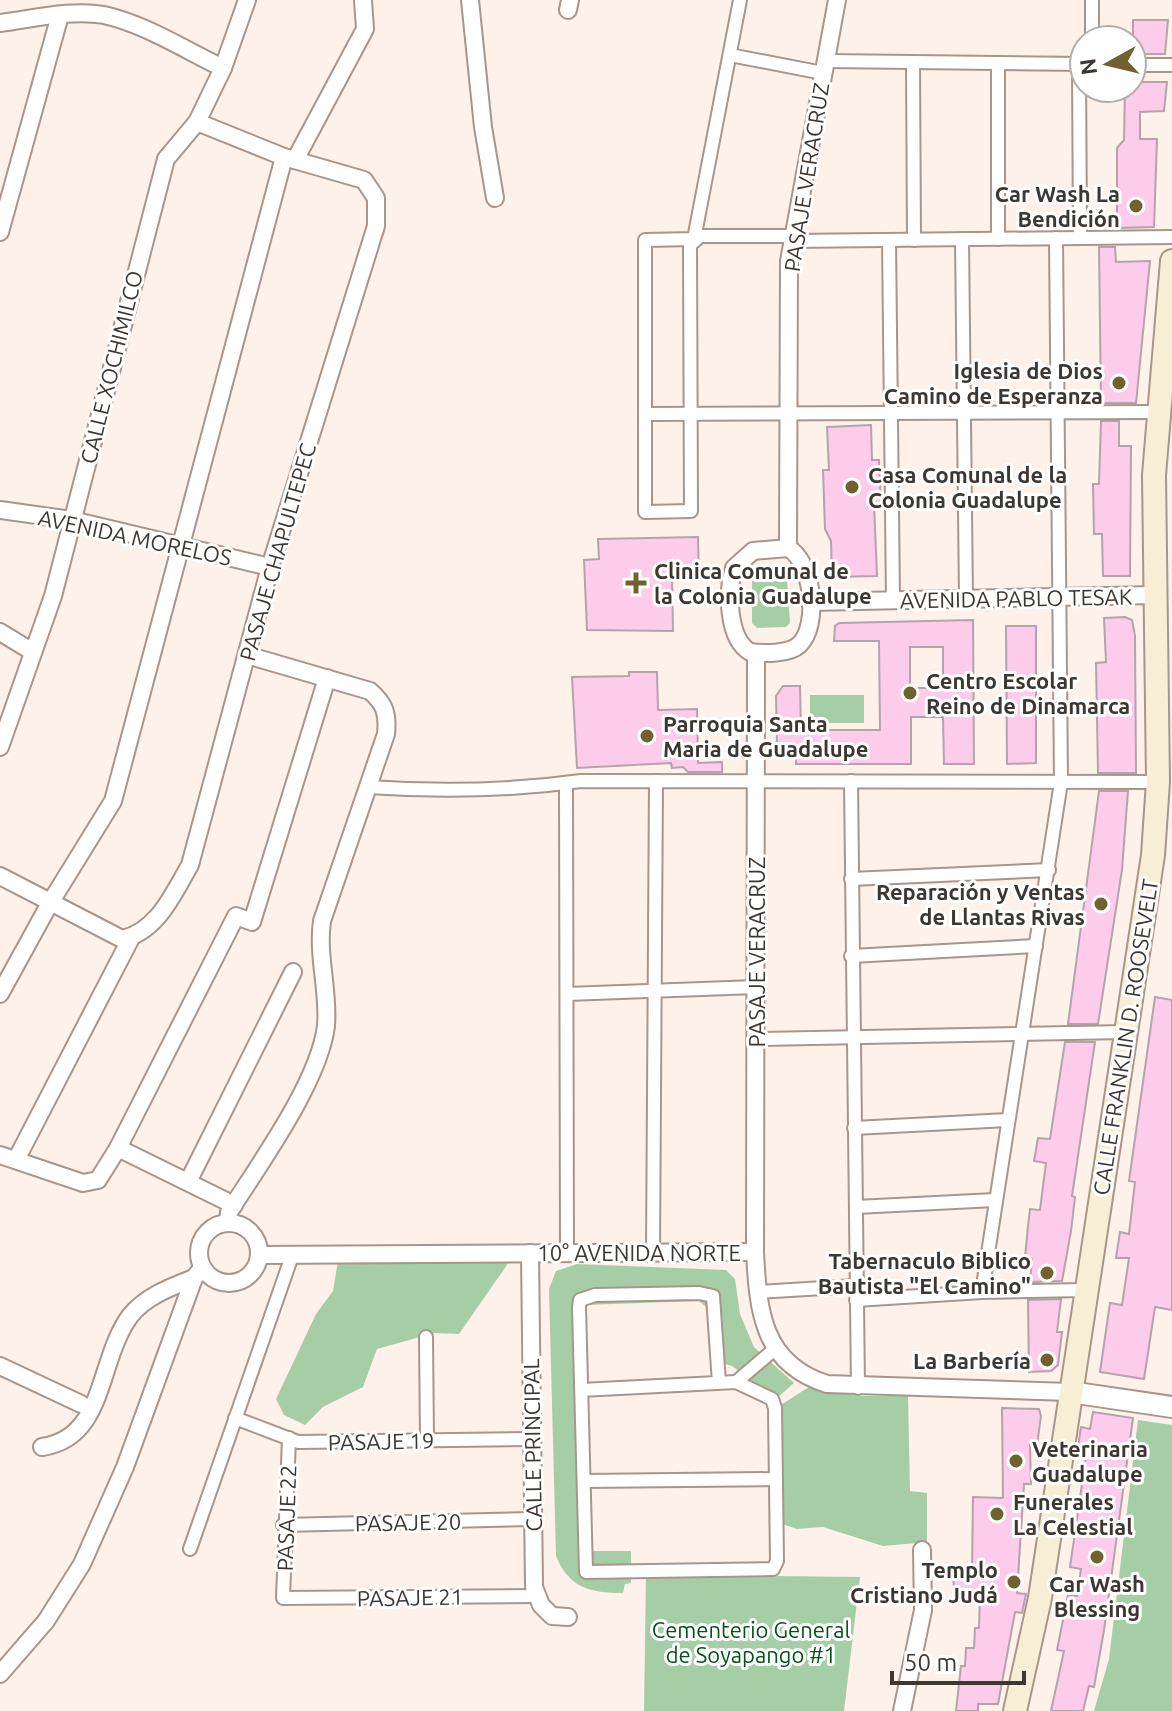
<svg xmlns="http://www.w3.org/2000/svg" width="1172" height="1711" viewBox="0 0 1172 1711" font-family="Ubuntu,sans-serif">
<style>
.green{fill:#a5cea7}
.building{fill:#fdccea;stroke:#b5a2ad;stroke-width:2;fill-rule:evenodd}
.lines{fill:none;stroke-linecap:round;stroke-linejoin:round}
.pedestrian-casing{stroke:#a8958b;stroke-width:16}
.minor-casing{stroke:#a8958b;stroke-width:20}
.tertiary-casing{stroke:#a8958b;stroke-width:24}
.secondary-casing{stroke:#a8958b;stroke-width:26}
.pedestrian{stroke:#fff;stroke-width:12}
.minor{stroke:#fff;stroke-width:16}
.tertiary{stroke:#fff;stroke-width:20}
.secondary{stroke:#f8eed5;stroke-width:22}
.poi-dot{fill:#71612f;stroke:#fff;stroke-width:3}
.labels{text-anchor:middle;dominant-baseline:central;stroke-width:6;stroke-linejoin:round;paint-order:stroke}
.street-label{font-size:22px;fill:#3e3631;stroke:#fff}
.poi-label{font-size:22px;font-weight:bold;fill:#3e3631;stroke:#fff;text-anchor:end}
.park-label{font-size:22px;fill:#045218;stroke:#fff}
</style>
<rect width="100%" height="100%" fill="#fdf1ea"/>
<!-- green -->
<g class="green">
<path d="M757 576 787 577 790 623 786 627 757 628 752 623V581Z"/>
<rect x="810" y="695" width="54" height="28"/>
<path d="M338 1261 509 1262 459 1334 434 1333 377 1349 363 1387 323 1407 305 1425 284 1415 276 1399 316 1314 333 1291Z"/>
<path d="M577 1264 726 1270 735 1279 740 1314 754 1347 794 1383 776 1399 732 1366 715 1361 712 1312 699 1301 584 1305 591 1551H631V1583L625 1584 623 1593C590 1593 569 1588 556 1556L549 1289 556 1271Z"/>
<path d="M809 1387 858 1396H908L910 1491 927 1493V1542L883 1546 823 1527 797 1529 782 1524 779 1406Z"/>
<path d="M1138 1420 1172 1425V1711H1094L1109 1659Z"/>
<path d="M766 1571 775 1576 860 1577 844 1711H644L646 1573Z"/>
</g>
<!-- building -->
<g class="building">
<path d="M1133 20H1168L1165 54H1133Z"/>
<path d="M1132 82H1167L1164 111 1140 112V139H1157L1154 227 1117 228V148L1124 140 1125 88H1132Z"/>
<path d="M1099 247H1115L1116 262 1150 261 1136 403H1101Z"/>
<path d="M1101 421H1119V446H1131L1130 576H1103L1102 534H1094L1093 484H1099Z"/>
<path d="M871 425 872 460H879L881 504H874L877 576 832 577 831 541 825 529 823 470H829L827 427Z"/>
<path d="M698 537 699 579H672L673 631 587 630 584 560 599 559 598 539Z"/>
<path d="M1125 617 1132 620 1135 636 1136 773H1098L1096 663 1106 662 1104 618Z"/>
<path d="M973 620 974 764H944L943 717H911V764H796V748H777L776 696 783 686H800L801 730H880L879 641H834L835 626 839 623ZM910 647H943V688H910Z"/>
<path d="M1006 626H1036V763L1007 764Z"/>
<path d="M629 672H657L658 710 697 709 698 763 722 762V772H688L683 767 672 768 671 763 577 768 572 677 629 676Z"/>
<path d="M1099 791H1128L1122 870 1098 1024H1068Z"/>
<path d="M1155 997 1172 1000V1310L1155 1307 1144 1379 1100 1372 1110 1303 1122 1305 1129 1258H1116L1120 1232 1129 1234 1135 1182 1129 1181Z"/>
<path d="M1065 1042H1095L1072 1196 1075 1197 1071 1231 1062 1281 1030 1282 1032 1259 1025 1258 1028 1226 1030 1209 1040 1210 1046 1163 1034 1161 1038 1138 1050 1139Z"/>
<path d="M1061 1299 1057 1332H1062L1058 1365 1051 1371 1029 1372 1028 1300Z"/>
<path d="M1002 1408 1039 1409 1041 1416 1037 1445H1030L1031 1484H1024L1017 1593 1026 1594 1022 1613 1015 1612 998 1704H978V1711H956L961 1666H965L966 1648H974L975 1628H979L980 1591H954L953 1571H972L973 1497 1003 1498Z"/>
<path d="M1093 1412 1133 1418 1104 1630 1094 1687 1089 1686 1083 1711H1051L1064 1651 1057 1650 1068 1595 1077 1596 1081 1569 1070 1567 1086 1456 1077 1454 1081 1427 1090 1429Z"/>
</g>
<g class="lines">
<defs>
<g id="pedestrian">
<path d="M740 0 694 239 645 240V512L691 511 690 245 700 236H792"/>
<path d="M1092 0V40"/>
<path d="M730 55 823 73"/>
<path d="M826 61 1084 64"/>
<path d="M913 62 914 240"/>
<path d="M998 63V239"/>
<path d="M1079 64 1080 238"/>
<path d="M1132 65H1172"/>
<path d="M962 239 966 599"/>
<path d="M889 240 893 600"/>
<path d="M791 241 1172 237"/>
<path d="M645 414 1159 412"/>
<path d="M851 781 858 1388"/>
<path d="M566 783 567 1253"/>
<path d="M368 787C440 792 509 791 581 781L1158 782"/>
<path d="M851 879 1049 870"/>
<path d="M851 956 1036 946"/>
<path d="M567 994 756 987"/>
<path d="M756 1039 1126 1032"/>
<path d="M854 1128 1008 1120"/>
<path d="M856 1207 995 1200"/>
<path d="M653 1253 656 781"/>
<path d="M757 1292 856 1286"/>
<path d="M982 1292 1061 782 1056 238"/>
<path d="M856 1300 982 1292 1085 1290"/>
<path d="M426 1337 427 1441"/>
<path d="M736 1382 776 1348"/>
<path d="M581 1390 736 1382 772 1399 775 1408 777 1561 773 1569 586 1572 579 1307 580 1300 595 1295 699 1293 713 1296 719 1383"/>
<path d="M235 1418 298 1442 532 1439"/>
<path d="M289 1438 283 1598 536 1596"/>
<path d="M584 1481 776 1479"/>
<path d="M283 1525 532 1519"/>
<path d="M190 1549 293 1253"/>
</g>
<g id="minor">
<path d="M470 0 483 127 495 198"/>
<path d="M568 10 570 0"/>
<path d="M0 23C33 19 72 9 104 15 145 24 185 50 223 68"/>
<path d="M295 160 365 29 363 0"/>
<path d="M0 232 60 15"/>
<path d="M0 510 72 520 270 567"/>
<path d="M788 548 789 261 837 0"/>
<path d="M788 548C813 561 820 626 799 645 789 654 764 654 750 652 727 638 727 591 734 568L753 551Z"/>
<path d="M810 602 1156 595"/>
<path d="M0 632 33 652"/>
<path d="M756 653 755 1252C758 1310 762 1364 827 1384L1070 1392"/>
<path d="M0 747 53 596 166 159 197 122 223 68 247 0"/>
<path d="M0 876 122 939C157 932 173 894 190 865L270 567 376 226V198L364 180 284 157 197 122"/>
<path d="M0 994 50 903 113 801 284 157"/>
<path d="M118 1148 234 1205"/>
<path d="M0 1155 83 1183 98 1180 118 1148 236 916 252 922 327 678"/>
<path d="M16 1160 131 938"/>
<path d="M188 1182 293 972"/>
<path d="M228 1222 229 1212C260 1163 319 1082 326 1026 329 991 317 956 322 921L386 734C388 714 385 704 370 691L247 655"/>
<circle cx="229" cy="1253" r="30"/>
<path d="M530 1253 534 1587 541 1605 552 1616 568 1617"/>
<path d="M260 1255 755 1252"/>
<path d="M0 1366 81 1404"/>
<path d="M42 1447C106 1438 97 1361 130 1316 146 1296 171 1287 194 1278"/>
<path d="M0 1674 46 1621 82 1564 125 1467 194 1278 202 1268"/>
<path d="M902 1711 923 1610 922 1550"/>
</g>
<path id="tertiary" d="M1070 1392 1172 1407"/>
<path id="secondary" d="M1015 1711 1040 1598 1153 855 1158 782 1154 475 1172 261"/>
</defs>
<!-- pedestrian casing -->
<use href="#pedestrian" class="pedestrian-casing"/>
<!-- minor casing -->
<use href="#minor" class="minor-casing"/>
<!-- tertiary casing -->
<use href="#tertiary" class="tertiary-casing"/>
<!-- secondary casing -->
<use href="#secondary" class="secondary-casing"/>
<!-- pedestrian -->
<use href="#pedestrian" class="pedestrian"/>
<!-- minor -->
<use href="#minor" class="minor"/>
<!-- tertiary -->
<use href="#tertiary" class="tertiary"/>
<!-- secondary -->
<use href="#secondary" class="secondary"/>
</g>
<!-- markers -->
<g class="poi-dot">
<circle cx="1136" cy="206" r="8"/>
<circle cx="1119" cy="383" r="8"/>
<circle cx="852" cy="487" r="8"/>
<path d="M632 571h8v8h8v8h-8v8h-8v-8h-8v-8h8z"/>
<circle cx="910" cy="693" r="8"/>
<circle cx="647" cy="736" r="8"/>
<circle cx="1101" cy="904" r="8"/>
<circle cx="1047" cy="1273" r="8"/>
<circle cx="1047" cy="1360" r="8"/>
<circle cx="1016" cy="1461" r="8"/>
<circle cx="997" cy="1514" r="8"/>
<circle cx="1097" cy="1557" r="8"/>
<circle cx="1014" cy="1582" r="8"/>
</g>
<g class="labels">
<!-- street labels -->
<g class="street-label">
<text transform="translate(806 177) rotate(-81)">PASAJE VERACRUZ</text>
<text transform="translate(111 367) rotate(-76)">CALLE XOCHIMILCO</text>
<text transform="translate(135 537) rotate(12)">AVENIDA MORELOS</text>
<text transform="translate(277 552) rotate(-74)">PASAJE CHAPULTEPEC</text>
<text transform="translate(1016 598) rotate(-1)">AVENIDA PABLO TESAK</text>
<text transform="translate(756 952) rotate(-90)">PASAJE VERACRUZ</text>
<text transform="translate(1125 1037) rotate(-81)">CALLE FRANKLIN D. ROOSEVELT</text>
<text x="639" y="1252">10° AVENIDA NORTE</text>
<text transform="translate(381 1441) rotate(-1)">PASAJE 19</text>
<text transform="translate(532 1445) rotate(-91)">CALLE PRINCIPAL</text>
<text transform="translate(286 1518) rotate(-88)">PASAJE 22</text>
<text transform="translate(408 1522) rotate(-1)">PASAJE 20</text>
<text transform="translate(410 1597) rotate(-1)">PASAJE 21</text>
</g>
<!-- poi labels -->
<g class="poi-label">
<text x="1120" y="193">Car Wash La<tspan x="1120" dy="25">Bendición</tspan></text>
<text x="1103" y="370">Iglesia de Dios<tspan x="1103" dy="25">Camino de Esperanza</tspan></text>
<text x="868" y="474" text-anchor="start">Casa Comunal de la<tspan x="868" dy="25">Colonia Guadalupe</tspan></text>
<text x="654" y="570" text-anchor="start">Clinica Comunal de<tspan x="654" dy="25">la Colonia Guadalupe</tspan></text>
<text x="926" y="680" text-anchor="start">Centro Escolar<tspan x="926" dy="25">Reino de Dinamarca</tspan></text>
<text x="663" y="723" text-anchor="start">Parroquia Santa<tspan x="663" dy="25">Maria de Guadalupe</tspan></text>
<text x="1085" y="891">Reparación y Ventas<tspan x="1085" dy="25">de Llantas Rivas</tspan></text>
<text x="1031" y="1260">Tabernaculo Biblico<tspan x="1031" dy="25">Bautista "El Camino"</tspan></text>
<text x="1031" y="1360">La Barbería</text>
<text x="1032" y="1448" text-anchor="start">Veterinaria<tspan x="1032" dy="25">Guadalupe</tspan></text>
<text x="1013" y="1501" text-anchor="start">Funerales<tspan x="1013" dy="25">La Celestial</tspan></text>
<text x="998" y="1569">Templo<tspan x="998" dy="25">Cristiano Judá</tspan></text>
<text x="1097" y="1583" text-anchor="middle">Car Wash<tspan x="1097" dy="25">Blessing</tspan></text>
</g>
<!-- park labels -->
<g class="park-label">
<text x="751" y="1629">Cementerio General<tspan x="751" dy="25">de Soyapango #1</tspan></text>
</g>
</g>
<!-- north arrow -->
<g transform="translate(1108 64) rotate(262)"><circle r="38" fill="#ffffff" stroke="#b2afad" stroke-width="2"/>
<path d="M0-6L14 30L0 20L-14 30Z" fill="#71612f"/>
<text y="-12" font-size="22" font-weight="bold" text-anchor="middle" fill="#3e3631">N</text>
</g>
<!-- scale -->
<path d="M892 1671v12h132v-12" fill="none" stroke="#3e3631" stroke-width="4"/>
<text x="904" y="1671" font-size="24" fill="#3e3631" stroke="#ffffff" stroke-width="6" paint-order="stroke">50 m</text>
</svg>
